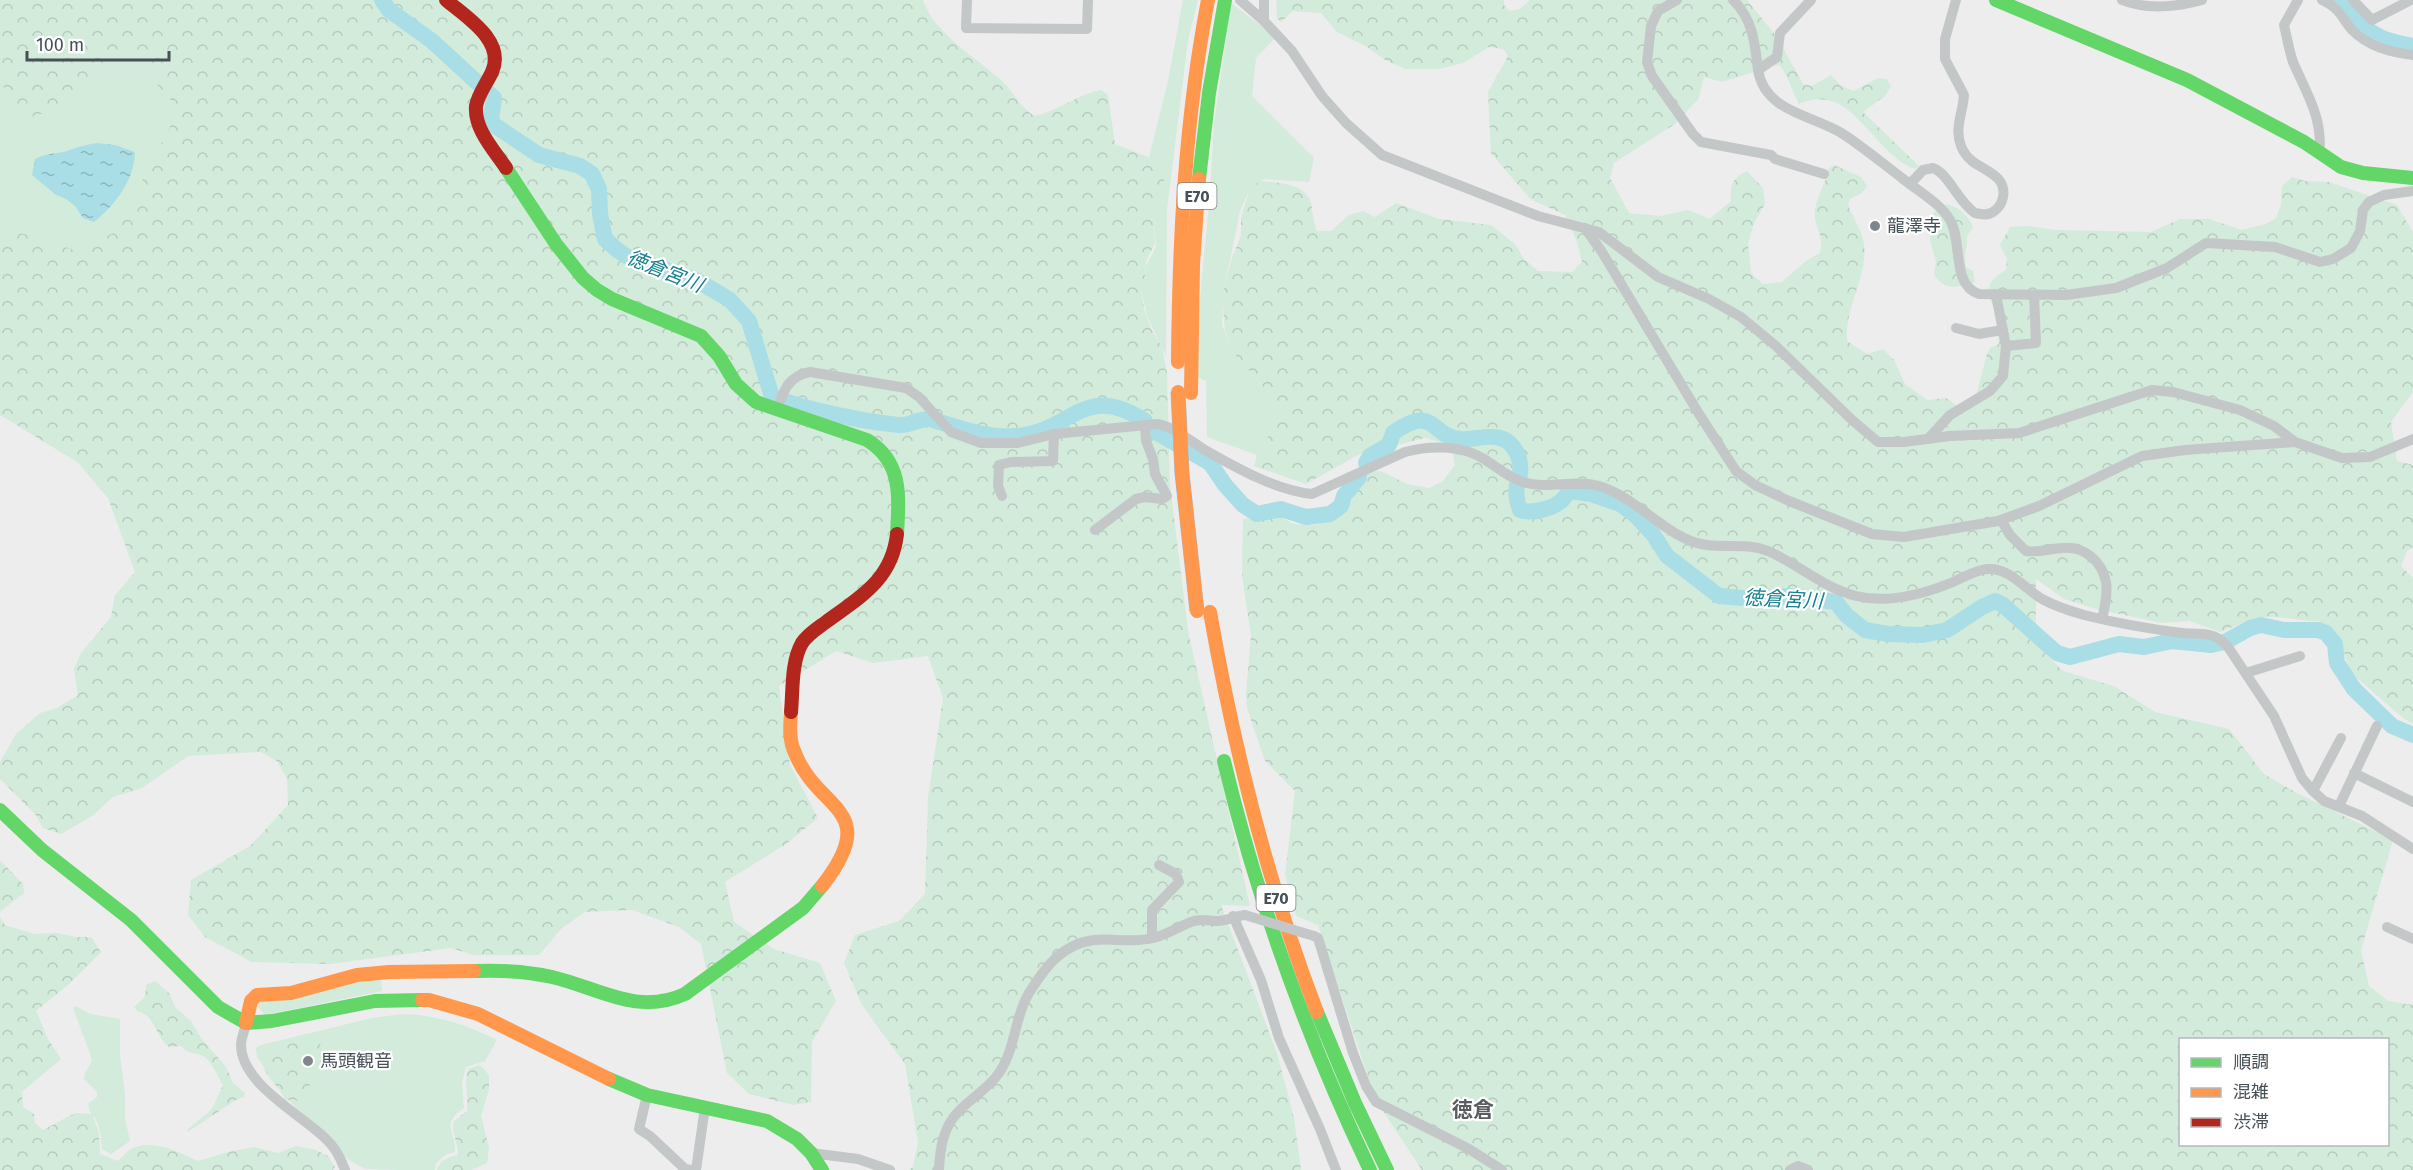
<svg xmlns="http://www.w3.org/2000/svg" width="2413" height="1170" viewBox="0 0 2413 1170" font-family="'Fira Sans','Noto Sans JP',sans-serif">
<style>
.green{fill:#d2ebda}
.forest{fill:url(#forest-crowns);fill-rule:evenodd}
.water{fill:url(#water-ripples)}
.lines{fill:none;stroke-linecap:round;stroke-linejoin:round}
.river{stroke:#aadee6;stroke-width:16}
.street{stroke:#c4c7c8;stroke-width:10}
.fast{stroke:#63d668;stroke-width:14}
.slow{stroke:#ff974d;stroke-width:14}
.jam{stroke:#b3261e;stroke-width:14}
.slow-bridge-casing{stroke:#b2b7bc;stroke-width:15;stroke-linecap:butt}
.street-bridge{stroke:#c4c7c8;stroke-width:10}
.slow-bridge{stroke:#ff974d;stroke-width:14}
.poi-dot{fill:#80878c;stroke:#fff;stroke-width:2}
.labels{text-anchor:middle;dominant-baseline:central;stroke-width:4.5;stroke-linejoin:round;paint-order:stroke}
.shield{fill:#fff;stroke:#7e8489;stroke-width:1.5}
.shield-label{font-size:16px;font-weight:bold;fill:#465057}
.poi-label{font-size:18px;fill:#465057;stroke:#fff;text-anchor:start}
.water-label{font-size:20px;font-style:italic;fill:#178092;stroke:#fff}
.quarter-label{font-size:21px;font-weight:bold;fill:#595d60;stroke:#fff}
</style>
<defs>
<pattern id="forest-crowns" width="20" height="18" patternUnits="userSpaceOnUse" patternTransform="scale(1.5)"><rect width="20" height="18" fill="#d2ebda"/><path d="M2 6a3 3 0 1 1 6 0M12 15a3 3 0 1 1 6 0" fill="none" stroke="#b6cbbd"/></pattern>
<pattern id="water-ripples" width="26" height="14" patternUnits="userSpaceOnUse" patternTransform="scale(1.5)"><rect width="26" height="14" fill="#aadee6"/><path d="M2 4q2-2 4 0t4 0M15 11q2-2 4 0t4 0" fill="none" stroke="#8cb6bd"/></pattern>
</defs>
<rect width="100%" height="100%" fill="#ededed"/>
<!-- green -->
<g class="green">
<path d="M1183 0H1198L1188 40 1167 209 1166 356 1147 316 1140 285 1145 276 1146 266 1156 247 1154 217 1160 203 1158 176 1149 157 1168 81Z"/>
<path d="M1231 3 1276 37 1256 58 1252 96 1314 158 1309 182 1264 179 1250 188 1240 211 1223 294 1222 325 1232 351 1284 410 1257 455 1207 437 1206 381 1198 377V319L1210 194 1214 124Z"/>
<path d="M0 41 140 49 185 104 136 241 85 255 0 243Z"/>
<path d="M381 979 382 991 265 1015 258 1007 260 1002 345 983Z"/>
<path d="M76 1006 90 1014 120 1019V1056L125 1094V1118L130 1141 111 1154 102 1149C101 1137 100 1120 90 1112L88 1104 97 1097V1092L84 1079C84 1071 91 1066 92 1059L73 1008Z"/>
<path d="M403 1014C438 1015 466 1025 497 1040L485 1061 466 1067 462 1082 464 1108C440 1124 456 1131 455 1152L447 1154 436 1163 435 1170C420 1170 377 1170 366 1169 327 1153 281 1091 257 1057L256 1048 261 1045 372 1018Z"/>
</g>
<!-- forest -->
<g class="forest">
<path d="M0 0H923C934 34 979 59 1004 83 1015 94 1020 108 1035 116 1058 111 1078 94 1101 90L1108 95 1115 144 1148 157 1164 177 1165 194 1154 217 1155 243 1146 261 1145 276 1140 285 1144 309 1151 329 1162 347 1167 373 1170 485 1188 631 1250 906 1221 905 1277 1053 1294 1118 1301 1170H909L913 1167 918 1142 905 1064 862 1005 844 963 855 935 899 921 925 894 928 797 943 698 928 656 873 663 836 651 779 686 790 765 818 818 786 844 725 882 734 922 774 949 820 963 836 1001 812 1042 811 1102 793 1105 749 1094 727 1073 701 944 679 927 632 910 585 912 562 928 539 955H473L451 948 330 964 252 962 205 937 188 915 191 880 250 846 288 805 287 779 277 761 260 752 188 756 142 788 113 797 92 816 61 834 43 828 35 814 0 779V762L16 734 40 713 57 708 78 695 74 669 81 653 111 617 115 595 135 572 108 498 77 462 0 415V229L43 238 73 250 116 232 179 109 129 54 118 64 96 73 83 88 45 113 15 121 0 76Z"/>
<path d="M1276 0H1504V5L1510 11 1520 9 1530 0H1747L1777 37 1803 84 1812 86 1831 75 1841 86 1854 91 1878 78 1886 79 1891 86 1885 96 1863 112 1919 166 1915 169C1871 152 1852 80 1799 104 1792 91 1788 76 1780 65L1772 66 1722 82 1704 77 1699 98 1675 124 1614 163 1610 178 1629 213 1660 216 1688 210 1710 219 1731 201C1730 185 1732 178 1747 171L1763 188 1765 204 1754 223 1748 244 1751 273 1763 284 1782 282 1806 261 1820 253C1825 234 1813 227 1815 211 1816 198 1826 184 1828 169L1834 165 1861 177 1867 186 1862 193 1850 199 1848 205C1853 218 1862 230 1864 244 1868 276 1844 309 1847 341L1867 354 1883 349 1894 360 1905 384 1927 400 1946 398 1956 405 1967 406 1974 400 1977 392 1987 354 1990 348 1999 344 1997 330 2002 320C1988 298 1979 285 2006 270L2007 259 2000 245 2010 227 2027 226 2056 230 2151 232 2180 219H2209L2242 230 2266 224 2276 218 2281 205 2282 186 2292 177 2305 181 2329 182 2397 205 2413 232V392L2391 422 2397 461 2413 465V547L2407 551 2401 566 2413 578V724L2403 718 2350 672 2343 649 2337 638 2319 621C2299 622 2281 615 2261 617 2248 618 2233 628 2220 632L2190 621 2161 623 2096 609 2064 599 2036 579V644L2063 671 2114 686 2155 712 2229 729 2264 774 2293 791 2393 840 2361 950 2369 986 2388 1001 2413 1005V1170H1422L1388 1119 1374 1095 1318 925 1296 916 1285 874 1295 791 1265 761 1247 708 1246 694 1251 635 1242 576 1243 519 1279 516 1294 524 1315 525 1329 519 1351 502 1366 472 1381 471 1407 484 1429 488 1443 481 1455 465 1451 445 1425 438 1358 455 1306 484 1254 466 1257 455 1284 410 1232 351 1225 331 1222 297 1231 261 1241 235V218L1250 188 1260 181C1277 183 1299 182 1309 198 1313 205 1312 220 1317 231H1331L1349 215 1363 211 1375 217 1396 203 1439 219 1491 225 1515 244 1524 259 1538 271 1572 272 1582 262 1577 242 1565 215 1530 199 1491 153 1488 92 1508 56 1503 49 1489 47 1463 63 1439 69H1405L1385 60 1367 47 1337 32 1321 13 1293 11 1281 22 1277 18ZM2180 1040H2388V1144H2180Z"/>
<path d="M1947 204C1958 207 1969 216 1973 227L1967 236C1968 248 1963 253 1966 267L1973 271 1975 282C1956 287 1947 292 1934 275L1936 262 1930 240 1933 213Z"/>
<path d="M0 860 23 884 24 893 0 912Z"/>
<path d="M0 917 5 925 34 934 57 933 76 937H91L101 952 69 984 36 1011 48 1039 61 1059 22 1092 23 1107 34 1114 35 1123 43 1130 75 1113 92 1114 99 1133 100 1154 118 1161C122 1157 128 1150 133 1148 154 1139 179 1152 198 1161L228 1152 254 1147 278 1153 296 1146 316 1150 328 1156 335 1167 332 1170H0Z"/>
<path d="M155 981 170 994 175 1007 191 1021 201 1038 226 1067 233 1083 245 1093 244 1097C236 1098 198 1126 187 1132V1130L212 1109 223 1085C217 1076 212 1061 203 1056 194 1052 187 1054 181 1046L169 1047C155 1036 154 1013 138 1012L134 1007 144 998 147 984Z"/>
<path d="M306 1038 314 1039 322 1046V1056L307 1072 311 1092 303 1101 285 1100C277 1081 262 1078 261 1053L267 1049 276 1050 286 1044 296 1043Z"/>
<path d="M480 1065 489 1075V1089L481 1116 489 1148 487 1163 471 1170H437C440 1160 448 1157 458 1155 458 1143 452 1134 453 1122L467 1111C469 1096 463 1084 468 1069Z"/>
</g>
<!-- water -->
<path class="water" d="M96 143 115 145 135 152C134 181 115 205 94 222L83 218 75 206 66 199 56 195 32 175 35 159C46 153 56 154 67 151 77 147 86 145 96 143Z"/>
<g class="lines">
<!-- river -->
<g class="river">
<path d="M382 0 389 10 432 41 494 98 491 119 494 125 539 155 580 166 592 174 599 189 600 214 605 239 616 249 626 256 698 281 730 300 749 321 772 397C810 410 858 421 899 425 910 426 919 418 930 419 957 427 988 439 1016 436 1072 432 1083 381 1145 421"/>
<path d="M2339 0C2347 6 2351 15 2358 21 2375 38 2390 42 2413 46"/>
<path d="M1154 431 1210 463 1225 485 1243 505 1257 514 1281 509 1306 517 1330 514 1341 506 1344 496 1359 477"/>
<path d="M1366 463 1370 456 1389 445 1393 433C1435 403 1430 436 1460 439 1471 440 1483 436 1494 437 1513 438 1522 457 1520 474"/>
<path d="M1517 485C1515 495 1517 502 1520 510 1531 514 1551 509 1560 502 1564 499 1566 494 1571 491L1591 494 1620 504 1634 514 1653 534 1667 556 1719 596 1755 599 1789 596 1836 602 1847 616 1865 630 1888 634 1923 635 1947 630 1982 607 1995 601 2003 605 2049 646 2057 653 2070 657 2119 644 2144 647 2172 641 2211 645 2225 642 2250 628 2261 625 2284 630H2318L2326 633 2335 644 2337 663 2354 689 2392 726 2413 735"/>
</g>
<!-- street -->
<g class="street">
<path d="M967 0 966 28 1087 29 1088 0"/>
<path d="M1240 0 1264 21 1292 51 1322 96 1346 123 1382 155 1538 216 1599 232 1658 277 1709 299 1741 317 1776 346 1852 420 1878 442H1904L1949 436 2019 433 2152 390 2173 392 2240 410 2274 426 2295 442 2342 458 2370 457 2413 439"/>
<path d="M1677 0 1658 11 1651 26 1647 62 1652 76 1693 134 1701 142 1771 155 1775 159 1824 174"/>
<path d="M1733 0C1753 19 1755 44 1758 70"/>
<path d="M1811 0 1780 33 1777 57 1758 70C1765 113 1814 115 1843 134 1863 147 1882 163 1902 178 1918 191 1940 203 1950 220 1963 242 1951 285 1979 294L2066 295 2116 288 2167 268 2206 243 2275 247 2320 262 2333 259 2351 248 2360 231 2363 210 2369 202 2384 195 2413 191"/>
<path d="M2122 0C2146 10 2177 7 2202 0"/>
<path d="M2298 0 2284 25C2287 38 2289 50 2293 62 2306 92 2324 120 2319 154"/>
<path d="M2322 0C2340 8 2341 17 2352 30 2369 47 2390 52 2413 55"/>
<path d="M2353 0 2372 20 2411 0"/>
<path d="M1264 21V0"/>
<path d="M1910 184 1923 170 1933 168C1948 173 1959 203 1975 213 1981 214 1987 216 1993 212 1999 208 2002 203 2003 197 2007 176 1985 171 1972 161 1967 157 1963 151 1961 146 1954 128 1963 113 1964 95L1945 59V39L1956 0"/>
<path d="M1585 228 1602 252 1699 414 1736 471 1755 485 1789 501 1872 534 1904 537 1998 521 2039 506 2142 456 2185 450 2295 442"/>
<path d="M1996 295 2006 346 2036 343 2034 295"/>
<path d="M1956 328 1979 334 2002 330"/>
<path d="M777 411C783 391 788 376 810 372L906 388 919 397 951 432 981 443H1018L1054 434 1157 424C1175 427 1190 441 1205 450 1235 467 1277 491 1312 494L1405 452C1430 445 1462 445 1484 459 1497 467 1509 478 1523 482 1548 490 1574 479 1599 486 1632 496 1654 523 1684 538 1714 553 1740 540 1768 551 1798 564 1824 588 1856 596 1889 604 1924 594 1953 582 1964 577 1976 570 1987 569 2009 567 2025 589 2042 599 2055 606 2070 611 2084 615 2116 623 2150 629 2182 633 2191 634 2201 633 2209 635 2217 636 2222 641 2228 647L2274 716 2302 778 2312 790 2324 801 2362 816 2413 849"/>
<path d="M1928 439 1950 415 1990 391 2003 376 2006 346"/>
<path d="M1002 496 998 486 999 465 1011 462 1053 461 1054 434"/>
<path d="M2001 520 2010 535 2026 551C2039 553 2051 548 2063 548 2084 546 2102 561 2106 582 2108 594 2105 607 2102 619"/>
<path d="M1095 530 1136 499 1145 497 1162 499 1167 496 1155 474 1153 459 1146 441 1145 425"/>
<path d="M2246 673 2300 656"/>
<path d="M2354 773 2413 802"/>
<path d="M2313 791 2341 738"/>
<path d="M2339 806 2377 726"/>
<path d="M1233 916 1261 980 1279 1038 1320 1129 1336 1170"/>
<path d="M2387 927 2413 939"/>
<path d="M1314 936 1318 938 1353 1053 1366 1086 1376 1102 1469 1149 1502 1170"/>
<path d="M1152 938V910L1179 882 1176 874 1159 865"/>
<path d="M246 1023C245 1030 241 1038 241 1045 241 1084 302 1115 326 1139 335 1147 341 1159 345 1170"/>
<path d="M647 1095 639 1129 650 1136 685 1169 692 1170"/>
<path d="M811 1153 858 1159 890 1170"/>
<path d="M696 1170 705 1107"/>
<path d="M939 1170C940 1148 943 1127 959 1111 972 1097 988 1089 999 1073 1016 1048 1014 1018 1029 993 1045 967 1062 944 1094 940 1114 938 1133 943 1153 938 1166 935 1178 927 1191 922 1201 918 1209 921 1218 921 1227 921 1235 916 1245 915"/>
<path d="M1790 1170 1798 1166 1808 1170"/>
</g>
<!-- fast -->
<g class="fast">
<path d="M1996 0 2187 80 2304 142 2341 167 2363 173 2413 178"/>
<path d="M506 168 556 244 583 278 597 290 612 299 701 336 719 356 736 384 756 402 867 440C903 462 899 497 897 534"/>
<path d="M1199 179 1209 93 1225 0"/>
<path d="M1224 761C1258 903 1307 1038 1370 1170"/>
<path d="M0 810 42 850 131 920 218 1007 246 1023 272 1021 375 1001 422 1000"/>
<path d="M474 971C500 970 526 971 552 977 599 988 637 1016 685 994L803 908 822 886"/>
<path d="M1317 1012 1355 1103 1387 1170"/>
<path d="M609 1079 647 1095 767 1121 797 1139 811 1153 822 1170"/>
</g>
<!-- slow -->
<g class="slow">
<path d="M1178 362C1179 240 1185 120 1208 0"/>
<path d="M1191 393 1193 264 1199 179"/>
<path d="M1210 612C1234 749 1267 882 1317 1012"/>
<path d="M791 712C790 726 789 741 795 753 818 812 883 808 822 886"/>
<path d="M422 1000H429L478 1014 609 1079"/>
<path d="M246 1023 251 1001 257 995 291 993 357 975 389 972 474 971"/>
</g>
<!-- jam -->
<g class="jam">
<path d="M446 0C466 17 506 41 492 72 487 83 478 94 476 106 474 129 494 150 506 168"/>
<path d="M791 712C793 691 791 662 802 643 808 634 818 628 826 622 860 597 892 580 897 534"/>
</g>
<defs>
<path id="slow-bridge" d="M1178 392 1182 473 1197 611"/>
</defs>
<!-- slow-bridge casing -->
<use href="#slow-bridge" class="slow-bridge-casing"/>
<!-- street-bridge -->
<path class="street-bridge" d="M1245 915 1314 936"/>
<!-- slow-bridge -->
<use href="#slow-bridge" class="slow-bridge"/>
</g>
<!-- markers -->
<g class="poi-dot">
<circle cx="1875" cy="226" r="6"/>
<circle cx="308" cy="1061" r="6"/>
</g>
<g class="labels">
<!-- shield labels -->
<g class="shield">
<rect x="1177.5" y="183" width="39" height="26" rx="4.5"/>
<rect x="1256.5" y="885" width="39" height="26" rx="4.5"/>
</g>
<g class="shield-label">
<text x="1197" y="196">E70</text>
<text x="1276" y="898">E70</text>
</g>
<!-- poi labels -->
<g class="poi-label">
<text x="1887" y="226">龍澤寺</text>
<text x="320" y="1061">馬頭観音</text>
</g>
<!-- water labels -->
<g class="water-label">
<text transform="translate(665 271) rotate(22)">徳倉宮川</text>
<text transform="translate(1783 599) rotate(3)">徳倉宮川</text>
</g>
<!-- quarter labels -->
<g class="quarter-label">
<text x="1473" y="1110">徳倉</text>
</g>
</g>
<!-- legend -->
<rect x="2179" y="1038" width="210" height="108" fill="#ffffff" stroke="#b5b9bc" stroke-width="1.5"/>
<rect x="2191" y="1058" width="30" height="9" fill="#63d668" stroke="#b5b9bc" stroke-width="1.5"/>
<text x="2233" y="1068" font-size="18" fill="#465057">順調</text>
<rect x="2191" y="1088" width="30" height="9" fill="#ff974d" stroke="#b5b9bc" stroke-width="1.5"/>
<text x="2233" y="1098" font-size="18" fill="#465057">混雑</text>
<rect x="2191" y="1118" width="30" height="9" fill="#b3261e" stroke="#b5b9bc" stroke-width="1.5"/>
<text x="2233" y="1128" font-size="18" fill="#465057">渋滞</text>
<!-- scale -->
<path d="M27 51v9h142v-9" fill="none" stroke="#465057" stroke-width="3"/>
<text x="36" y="51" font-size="18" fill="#465057" stroke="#ffffff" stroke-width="4.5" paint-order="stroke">100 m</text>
</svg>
